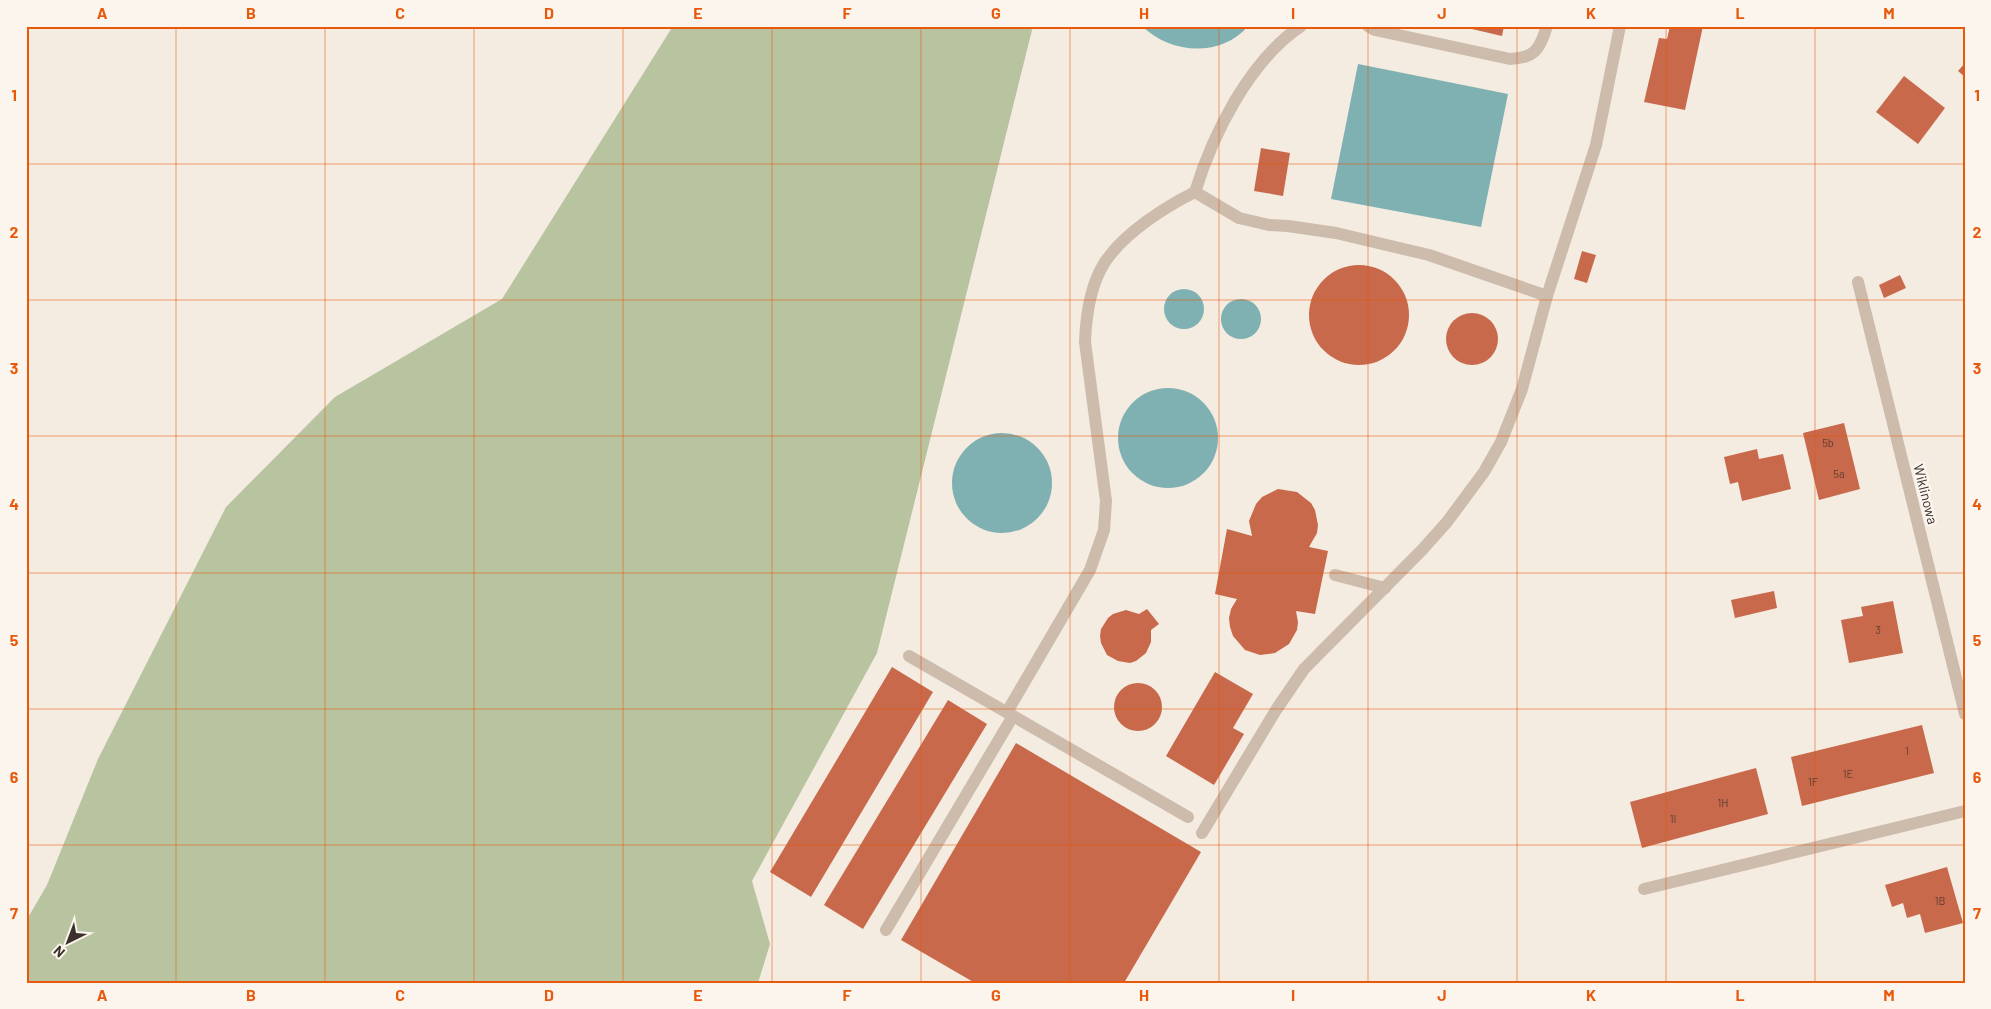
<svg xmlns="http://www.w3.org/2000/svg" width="1991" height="1009" viewBox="0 0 1991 1009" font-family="Barlow,sans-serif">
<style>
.green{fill:#b8c4a0}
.water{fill:#7fb0b2}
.building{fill:#c8694b}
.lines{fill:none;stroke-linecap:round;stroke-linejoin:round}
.service{stroke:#cdbbac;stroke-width:12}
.minor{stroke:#cdbbac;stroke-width:12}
.grid{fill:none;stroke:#e8590c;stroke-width:1;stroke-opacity:0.55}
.labels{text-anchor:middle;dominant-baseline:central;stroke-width:5;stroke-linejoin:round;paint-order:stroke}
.number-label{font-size:11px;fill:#5e3e33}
.street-label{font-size:14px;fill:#3b302b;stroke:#fbf5ee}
.neatline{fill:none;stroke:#e8590c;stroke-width:2}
.grid-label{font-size:16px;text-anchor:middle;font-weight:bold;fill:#e8590c}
</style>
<rect width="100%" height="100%" fill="#f4ebe1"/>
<!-- green -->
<path class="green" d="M673 26H1033L877 653 752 881 770 944 758 983H26V921L47 885 98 759 226 507 335 397 502 299Z"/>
<!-- water -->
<g class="water">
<path d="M1142 26H1248C1221 58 1170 54 1142 26Z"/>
<path d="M1358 64 1508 94 1481 227 1331 199Z"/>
<circle cx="1184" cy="309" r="20"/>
<circle cx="1241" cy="319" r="20"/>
<circle cx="1168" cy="438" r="50"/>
<circle cx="1002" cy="483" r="50"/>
</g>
<!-- building -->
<g class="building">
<path d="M1459 26H1504L1502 36Z"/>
<path d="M1670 26H1703L1685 110 1644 102 1659 38 1667 39Z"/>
<path d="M1965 63V77L1958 71Z"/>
<path d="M1904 76 1945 108 1918 144 1876 112Z"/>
<path d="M1261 148 1290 153 1283 196 1254 191Z"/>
<path d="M1582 251 1596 255 1587 283 1574 279Z"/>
<circle cx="1359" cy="315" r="50"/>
<path d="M1900 275 1906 288 1884 298 1879 285Z"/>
<circle cx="1472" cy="339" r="26"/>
<path d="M1844 423 1860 489 1819 500 1803 433Z"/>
<path d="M1757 449 1759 459 1783 454 1791 489 1742 501 1738 482 1730 484 1724 457Z"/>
<path d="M1278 489 1297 492 1311 503 1315 510 1318 525 1317 533 1309 547 1328 551 1315 614 1296 611 1298 622 1297 630 1289 644 1275 653 1260 655 1245 650 1233 636 1230 627 1229 618 1231 609 1237 599 1215 594 1227 529 1252 536 1249 521 1256 504 1262 497Z"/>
<path d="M1774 591 1777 608 1735 618 1731 600Z"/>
<path d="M1893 601 1903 653 1849 663 1841 620 1863 616 1861 607Z"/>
<path d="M1147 609 1159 624 1151 630V642L1146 653 1136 661 1130 663 1118 661 1107 655 1101 643 1100 636 1101 629 1108 618 1113 614 1126 610 1139 614Z"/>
<path d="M892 667 933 692 811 897 770 872Z"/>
<path d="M1215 672 1253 694 1233 728 1244 734 1214 785 1166 756Z"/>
<circle cx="1138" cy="707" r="24"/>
<path d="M948 700 987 724 863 929 824 905Z"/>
<path d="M1922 725 1934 773 1802 806 1791 757Z"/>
<path d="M1016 743 1201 852 1124 983H975L901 940Z"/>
<path d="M1756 768 1768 814 1642 848 1630 802Z"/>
<path d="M1947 867 1963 923 1925 933 1920 914 1907 918 1903 903 1892 907 1885 885Z"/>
</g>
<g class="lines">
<!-- service -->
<g class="service">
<path d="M1368 26 1375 30 1510 59C1535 58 1540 49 1547 26"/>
<path d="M1195 192 1239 218 1269 225 1288 226 1336 233 1429 255 1547 296 1522 389 1501 442 1484 472 1447 522 1422 550 1304 669 1276 710 1202 833"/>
<path d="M1547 296 1596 145 1620 26"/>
<path d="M1335 575 1385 588"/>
<path d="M909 656 1188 817"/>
<path d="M1007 712 1090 570 1104 530 1106 501 1085 342C1086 315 1090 285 1105 262 1124 233 1165 207 1195 192 1213 134 1249 61 1301 26"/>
<path d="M1644 889 1965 811"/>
<path d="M886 930 1013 716"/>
</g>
<!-- minor -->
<path class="minor" d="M1858 282 1965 714"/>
</g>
<!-- grid -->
<path class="grid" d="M176 26V983M325 26V983M474 26V983M623 26V983M772 26V983M921 26V983M1070 26V983M1219 26V983M1368 26V983M1517 26V983M1666 26V983M1815 26V983M26 164H1965M26 300H1965M26 436H1965M26 573H1965M26 709H1965M26 845H1965"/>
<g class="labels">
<!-- number labels -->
<g class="number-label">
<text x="1828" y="442">5b</text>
<text x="1839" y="473">5a</text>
<text x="1878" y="629">3</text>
<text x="1907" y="750">1</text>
<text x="1848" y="773">1E</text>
<text x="1813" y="781">1F</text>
<text x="1723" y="802">1H</text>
<text x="1673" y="818">1I</text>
<text x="1940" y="900">1B</text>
</g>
<!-- street labels -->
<g class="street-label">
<text transform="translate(1926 494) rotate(76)">Wiklinowa</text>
</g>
</g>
<!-- border -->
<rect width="1991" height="1009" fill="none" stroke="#fbf5ee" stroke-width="55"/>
<!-- north arrow -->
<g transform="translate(68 942) rotate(222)" stroke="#fbf5ee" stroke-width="4" paint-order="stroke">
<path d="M0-4L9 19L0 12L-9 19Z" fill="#3b302b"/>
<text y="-8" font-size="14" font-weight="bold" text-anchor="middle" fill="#3b302b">N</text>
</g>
<rect x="28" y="28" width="1936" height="954" class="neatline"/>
<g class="grid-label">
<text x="102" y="19">A</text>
<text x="251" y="19">B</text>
<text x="400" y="19">C</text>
<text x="549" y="19">D</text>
<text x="698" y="19">E</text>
<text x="847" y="19">F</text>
<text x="996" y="19">G</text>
<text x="1144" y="19">H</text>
<text x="1293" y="19">I</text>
<text x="1442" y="19">J</text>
<text x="1591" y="19">K</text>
<text x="1740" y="19">L</text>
<text x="1889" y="19">M</text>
<text x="14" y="101">1</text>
<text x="1977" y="101">1</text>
<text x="14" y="238">2</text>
<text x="1977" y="238">2</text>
<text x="14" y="374">3</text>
<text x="1977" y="374">3</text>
<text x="14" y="510">4</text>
<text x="1977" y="510">4</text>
<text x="14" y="646">5</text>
<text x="1977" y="646">5</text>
<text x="14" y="783">6</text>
<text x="1977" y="783">6</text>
<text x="14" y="919">7</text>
<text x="1977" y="919">7</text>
<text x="102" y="1001">A</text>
<text x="251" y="1001">B</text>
<text x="400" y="1001">C</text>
<text x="549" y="1001">D</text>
<text x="698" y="1001">E</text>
<text x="847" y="1001">F</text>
<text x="996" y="1001">G</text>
<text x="1144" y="1001">H</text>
<text x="1293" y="1001">I</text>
<text x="1442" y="1001">J</text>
<text x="1591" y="1001">K</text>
<text x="1740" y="1001">L</text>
<text x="1889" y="1001">M</text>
</g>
</svg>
